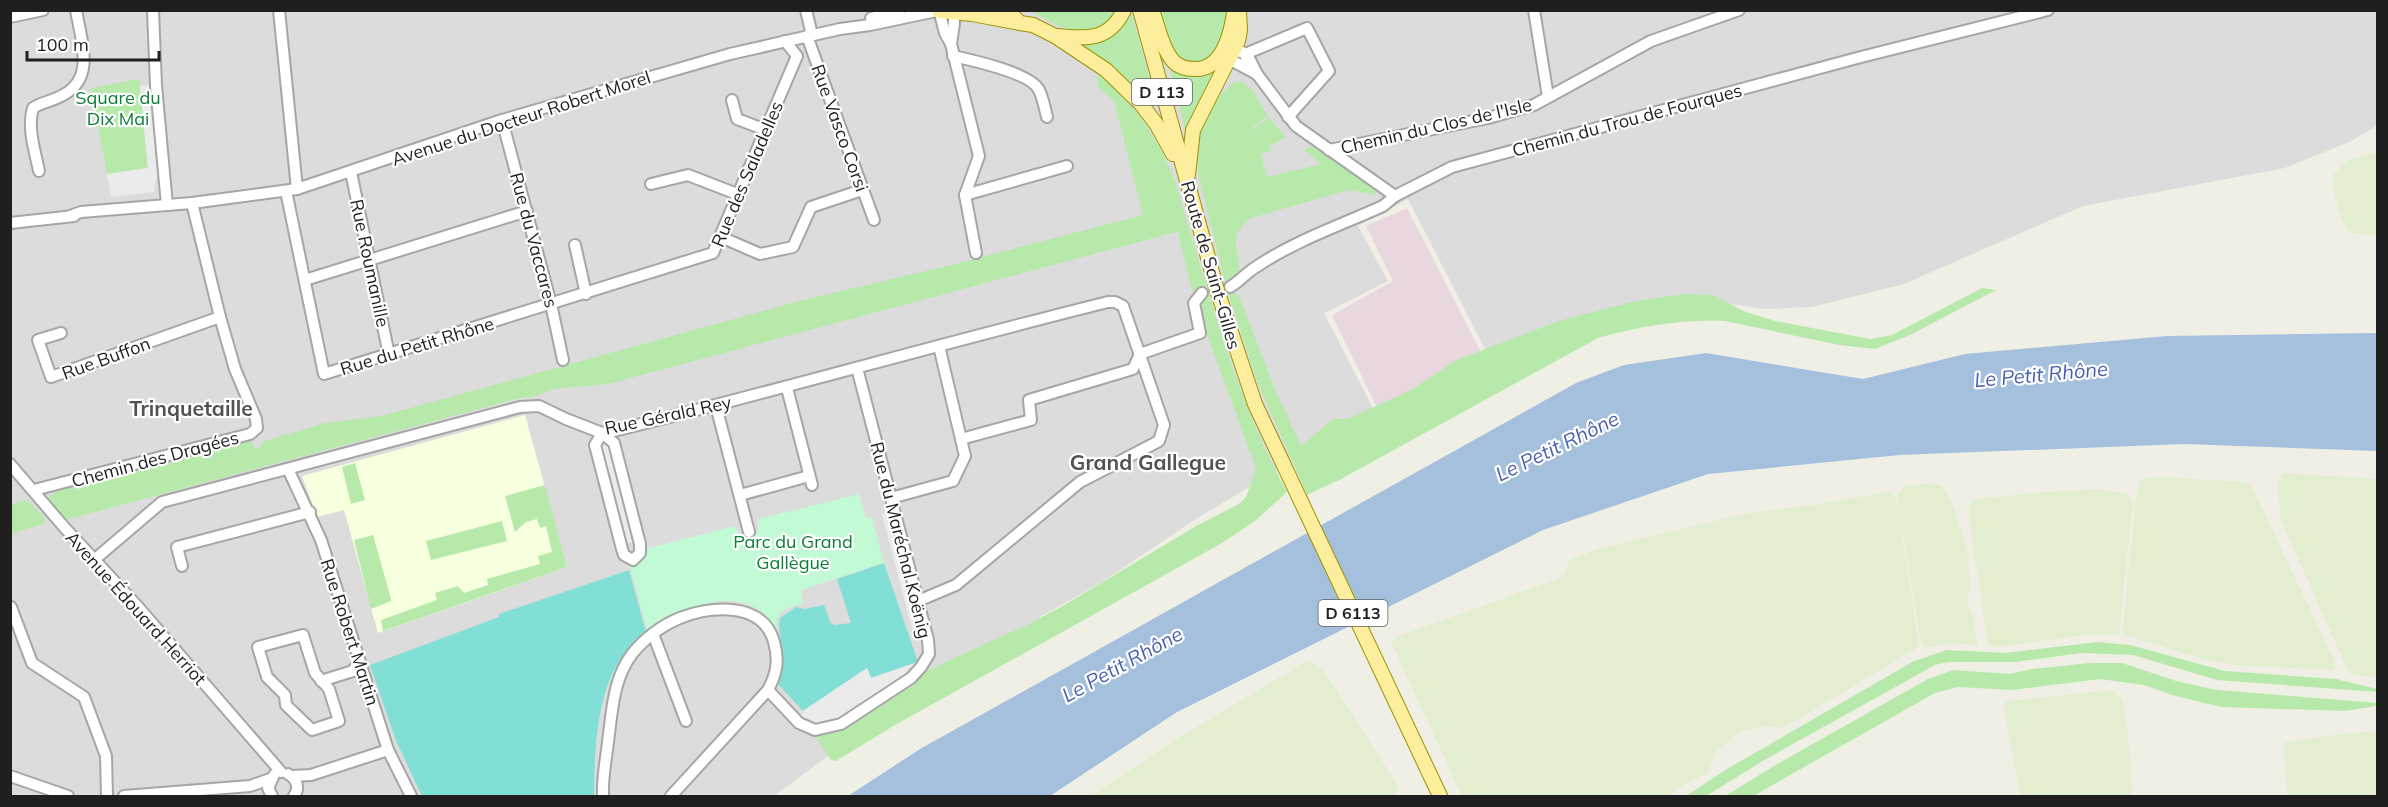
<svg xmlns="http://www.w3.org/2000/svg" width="2388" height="807" viewBox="0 0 2388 807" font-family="Mulish,sans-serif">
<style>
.residential{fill:#dddcdc}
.industrial{fill:#e9d7e0}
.education{fill:#f6ffde}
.farmland{fill:#e3eed0}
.grass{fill:#b7eaaa}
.park{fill:#c2fad6}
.pitch{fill:#82dfd6}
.parking{fill:#ebebeb}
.water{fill:#a5c0dd}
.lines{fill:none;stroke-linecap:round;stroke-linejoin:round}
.minor-casing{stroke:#a6a6a6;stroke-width:14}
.major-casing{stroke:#999300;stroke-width:16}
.minor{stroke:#fff;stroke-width:10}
.major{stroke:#fcee9d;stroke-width:14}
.labels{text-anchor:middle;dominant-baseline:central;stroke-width:4.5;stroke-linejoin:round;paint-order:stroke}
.shield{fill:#fff;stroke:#626262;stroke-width:1.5}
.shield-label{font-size:16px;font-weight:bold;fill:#1f1f1f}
.park-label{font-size:18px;fill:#0b7e36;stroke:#fff}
.street-label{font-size:18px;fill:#1f1f1f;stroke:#fff}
.water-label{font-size:20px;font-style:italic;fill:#4a60af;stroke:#fff}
.quarter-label{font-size:21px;font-weight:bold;fill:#525252;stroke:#fff}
</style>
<rect width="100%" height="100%" fill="#f0efe5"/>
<!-- residential -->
<path class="residential" d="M2377 10 2378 125 2349 142 2285 168 2083 206 1904 284 1812 307 1763 309 1694 298 1490 359 1408 199 1358 226 1388 281 1324 313 1375 412 1199 517 1102 582 1040 617 1024 636 937 675 774 796H11L10 11Z"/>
<!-- industrial -->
<path class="industrial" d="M1407 208 1486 362 1378 410 1332 315 1393 281 1366 226Z"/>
<!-- education -->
<path class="education" d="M525 415 567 567 378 633 344 510 317 517 302 476Z"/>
<!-- farmland -->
<g class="farmland">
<path d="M2377 152V235L2349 233 2338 211 2332 177 2346 161Z"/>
<path d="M2283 473 2377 479V678L2350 674 2343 660 2280 518 2278 480Z"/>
<path d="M2163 477 2245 482 2252 487 2335 662 2333 670 2233 665 2206 660 2122 634 2136 496 2140 481 2148 478Z"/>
<path d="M1933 483 1942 486 1946 491 1955 511 1968 555 1970 587 1967 604 1974 618 1978 646 1952 643 1925 648 1921 642 1897 501 1919 644 1915 649 1783 728 1764 726 1743 731 1732 738 1715 753 1708 773 1677 788 1668 796H1462L1391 642 1396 637 1560 578 1566 573 1569 560 1598 549 1748 513 1811 505 1888 492H1892L1897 501V494L1905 486Z"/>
<path d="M2098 489 2128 494 2133 504 2119 635 2092 634 2005 646H1988L1968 510 1972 499 2046 492Z"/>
<path d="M1309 660 1322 668 1399 787 1394 796H1091L1173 741Z"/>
<path d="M2114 690 2123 701 2128 735 2132 796H2020L2004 708 2006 701Z"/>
<path d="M2377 731V796H2288L2283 743 2334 735Z"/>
</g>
<!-- grass -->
<g class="grass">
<path d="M1031 11H1116C1099 49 1055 26 1031 11Z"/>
<path d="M1129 11H1131L1156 102H1150L1106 63 1071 44H1085Z"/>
<path d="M1159 11H1229C1227 30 1206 83 1179 58 1168 47 1164 25 1159 11Z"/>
<path d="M1172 68H1217L1212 83 1186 133 1170 70Z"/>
<path d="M1097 75 1104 77 1140 116 1157 142 1172 173C1207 281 1232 392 1287 492L1255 521 1222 543 895 725 836 761 831 760 816 737 822 733 844 728 883 705 918 679 926 671 1029 624 1061 607 1196 526 1239 504 1246 497 1256 468 1205 329 1198 293 1192 290 1178 234 1180 231 608 384 553 389 534 397 520 398 65 520 48 497 59 490 251 440 255 449 261 448V442L325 423 381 416 799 301 947 266 1143 215 1114 101 1098 87Z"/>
<path d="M139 79 148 169 107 174 91 88Z"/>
<path d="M1243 82 1254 92 1268 116 1241 136 1269 118 1286 137 1269 146 1271 151 1261 154 1267 177 1321 164 1304 150 1311 146 1376 188 1375 195 1349 190 1251 218C1226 238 1240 246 1239 272 1238 279 1234 285 1232 291L1239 296 1276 392 1301 446 1333 419H1347L1411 390 1456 360 1562 320 1636 301 1685 294 1714 295 1743 311 1775 321 1870 339 1892 335 1982 288 1996 290 1910 335 1875 349 1839 345 1725 321C1682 319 1639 326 1598 338L1341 479 1307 495 1256 379 1226 286 1199 177 1196 151 1202 122 1221 94 1233 83Z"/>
<path d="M355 463 365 500 351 504 342 467Z"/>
<path d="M545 485 567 567 383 631 381 620 437 600 435 593 458 586 464 593 488 585 487 579 540 564 538 556 552 552 546 526 540 528 537 519 526 522 515 532 505 496Z"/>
<path d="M27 500 46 519 43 524 11 534V504Z"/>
<path d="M502 521 507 541 431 560 426 541Z"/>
<path d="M373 535 391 599V601L371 609 354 540Z"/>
<path d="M2098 642 2130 645 2225 671 2336 679 2377 689V692L2217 680 2133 655 2081 653 2015 662H1948L1935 665 1766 759 1706 796H1686L1727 769 1914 661 1947 650 2005 653Z"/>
<path d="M2090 663H2122L2176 681 2217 690 2377 703V706L2344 711 2221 707 2172 695 2144 685 2100 679 2012 690 1958 687 1935 693 1753 796H1725L1779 763 1928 679 1953 670 2010 674 2032 669Z"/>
</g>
<!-- park -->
<path class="park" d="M859 494 866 518 872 517 884 563 801 590 803 603C787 608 775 610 777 629 771 624 768 615 759 610 723 587 678 612 648 633L630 567 643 560 645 549 735 526 738 533 746 538 754 536 758 532V519Z"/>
<!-- pitch -->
<g class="pitch">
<path d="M884 563 918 662 871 678 867 668 803 711 777 683C779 677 782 670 783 664 784 648 777 633 780 618L796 607 805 609 824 605 830 622 834 625 851 623 837 579Z"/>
<path d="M629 570 646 632C596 667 595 741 594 796H422L396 741 370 665 499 617V614Z"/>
</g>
<!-- parking -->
<g class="parking">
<path d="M151 84 159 171 154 186V192L111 197 107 174 148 168 140 86Z"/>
<path d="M604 442 611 446 636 541 623 545 598 448Z"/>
<path d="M890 511 920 627 912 629 882 514Z"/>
<path d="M918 662 921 667 841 724 815 730 799 723 803 711 867 668 871 678Z"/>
</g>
<!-- water -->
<path class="water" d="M2377 333V451L2185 444 1900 455 1708 474 1543 530 1177 712 1050 796H848L920 749 1576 383 1624 365 1706 353 1863 379 1965 354 2167 336Z"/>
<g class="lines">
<defs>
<g id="minor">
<path d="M153 10 156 86 167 205"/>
<path d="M279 10 297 189"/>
<path d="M806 10 812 35"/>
<path d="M939 10 945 33 951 44 979 156 965 195 976 253"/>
<path d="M1534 10 1548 97"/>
<path d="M10 17 43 10"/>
<path d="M871 18 900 10"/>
<path d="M807 36 874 220"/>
<path d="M951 44 954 23V10"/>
<path d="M1226 51 1242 52 1247 54 1257 74 1296 126 1395 196"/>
<path d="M1224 54 1229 59 1257 74"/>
<path d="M953 56C971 60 1031 73 1039 90 1043 98 1045 109 1047 117"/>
<path d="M1246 58 1250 52 1307 28 1329 71 1288 117"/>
<path d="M732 100 737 119 766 130"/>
<path d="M502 120 551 304 563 360"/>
<path d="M1329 150 1488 118 1534 105 1651 41 1739 10"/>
<path d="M39 171C35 151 27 128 33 108 42 102 53 101 63 95 96 78 81 40 76 10"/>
<path d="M351 172 389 355"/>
<path d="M651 184 688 175 737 194"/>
<path d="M286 191 324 374 713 253 797 56 785 41"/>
<path d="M965 195 1067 166"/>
<path d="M70 216 81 212 192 203 297 189 502 120 730 54 840 29 870 25 941 10"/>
<path d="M10 223 74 216"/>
<path d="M721 237 760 254 793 247 811 207 862 190"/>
<path d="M575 245 586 294"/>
<path d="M305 280 527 211"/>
<path d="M1230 287C1240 281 1246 273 1256 267 1294 241 1341 225 1383 206L1395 196 1452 167 1861 57 2048 10"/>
<path d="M61 333 38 340 51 377 220 317"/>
<path d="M787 388 812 485"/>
<path d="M716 406 749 532"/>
<path d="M602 433 614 443 640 544V553L633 560 624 555 622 549 595 445Z"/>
<path d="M961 439 1031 420 1029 400 1133 369 1140 354 1200 333 1194 303 1202 293"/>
<path d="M10 464 64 527 139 608 281 772"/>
<path d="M288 469 321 540 388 750 411 796"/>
<path d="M34 490 250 434 257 428 256 419 235 369 220 317 192 203"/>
<path d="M740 495 809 476"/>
<path d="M891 498 953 481 965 456 939 346"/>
<path d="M94 560 162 502 520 407 539 406 566 419 602 433 614 431C779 390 943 343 1108 302H1115L1123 306 1164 425 1159 441 1080 482 956 585 918 601"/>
<path d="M182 566 177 547 310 512"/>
<path d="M11 607 32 663 84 697 106 756 107 796"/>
<path d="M653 634 686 721"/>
<path d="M303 635 315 673 329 689 339 721 312 730 286 705 285 695 267 677 258 647Z"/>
<path d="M321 681 353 671 359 661"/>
<path d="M768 690 799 723 815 730 841 724 911 678 921 667 929 654 928 640 857 368"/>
<path d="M288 774C297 779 300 788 294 796"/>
<path d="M10 776 68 796"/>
<path d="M292 776 311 775 388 750"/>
<path d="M124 796 250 786 270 779"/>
<path d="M272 796 268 788 274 775"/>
<path d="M603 796C602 778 606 760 608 742 612 712 613 679 632 654 644 639 662 625 680 618 710 606 763 601 774 642 779 660 777 673 768 690L671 796"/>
</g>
<g id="major">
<path d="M1007 10 1020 23 1033 25 1055 36 1106 70 1141 104 1157 125 1173 154"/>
<path d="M1140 10 1217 290 1255 404 1440 796"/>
<path d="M1152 10C1158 26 1162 49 1174 62 1180 68 1187 69 1195 69 1222 70 1231 34 1234 13"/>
<path d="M939 11 972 14 1020 23"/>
<path d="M1057 36C1087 39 1109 41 1124 10"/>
<path d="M1188 175 1193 130 1238 41 1240 30 1239 10"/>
</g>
</defs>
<!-- minor casing -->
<use href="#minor" class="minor-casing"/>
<!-- major casing -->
<use href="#major" class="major-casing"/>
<!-- minor -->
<use href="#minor" class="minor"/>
<!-- major -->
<use href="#major" class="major"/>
</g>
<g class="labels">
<!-- shield labels -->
<g class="shield">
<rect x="1132" y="79" width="60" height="26" rx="4.5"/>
<rect x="1318.5" y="600" width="69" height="26" rx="4.5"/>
</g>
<g class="shield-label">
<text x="1162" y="92">D 113</text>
<text x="1353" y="613">D 6113</text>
</g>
<!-- park labels -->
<g class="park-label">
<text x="118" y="97">Square du<tspan x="118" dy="21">Dix Mai</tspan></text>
<text x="793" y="541">Parc du Grand<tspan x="793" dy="21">Gallègue</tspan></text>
</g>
<!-- street labels -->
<g class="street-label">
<text transform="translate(521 118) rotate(-18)">Avenue du Docteur Robert Morel</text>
<text transform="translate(1627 120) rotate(-15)">Chemin du Trou de Fourques</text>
<text transform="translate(1436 126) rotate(-13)">Chemin du Clos de l'Isle</text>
<text transform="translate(840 128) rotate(70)">Rue Vasco Corsi</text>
<text transform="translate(747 174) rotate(-67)">Rue des Saladelles</text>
<text transform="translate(534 240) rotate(75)">Rue du Vaccares</text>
<text transform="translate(370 263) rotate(78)">Rue Roumanille</text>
<text transform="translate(1211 265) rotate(74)">Route de Saint-Gilles</text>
<text transform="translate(417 346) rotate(-17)">Rue du Petit Rhône</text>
<text transform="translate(106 358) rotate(-20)">Rue Buffon</text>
<text transform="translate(668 415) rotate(-12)">Rue Gérald Rey</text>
<text transform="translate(155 459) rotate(-15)">Chemin des Dragées</text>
<text transform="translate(901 540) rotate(76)">Rue du Maréchal Koënig</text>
<text transform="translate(136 608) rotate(48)">Avenue Édouard Herriot</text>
<text transform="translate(350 632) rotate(72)">Rue Robert Martin</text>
</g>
<!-- water labels -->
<g class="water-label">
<text transform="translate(2041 374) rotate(-5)">Le Petit Rhône</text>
<text transform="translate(1557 446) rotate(-26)">Le Petit Rhône</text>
<text transform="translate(1122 664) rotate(-29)">Le Petit Rhône</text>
</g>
<!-- quarter labels -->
<g class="quarter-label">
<text x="191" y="408">Trinquetaille</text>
<text x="1148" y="462">Grand Gallegue</text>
</g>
</g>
<!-- border -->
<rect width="2388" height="807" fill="none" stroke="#1f1f1f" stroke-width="24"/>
<!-- scale -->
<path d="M27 51v9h132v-9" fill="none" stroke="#1f1f1f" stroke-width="3"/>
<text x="36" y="51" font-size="18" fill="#1f1f1f" stroke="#ffffff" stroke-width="4.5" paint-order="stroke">100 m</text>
</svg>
